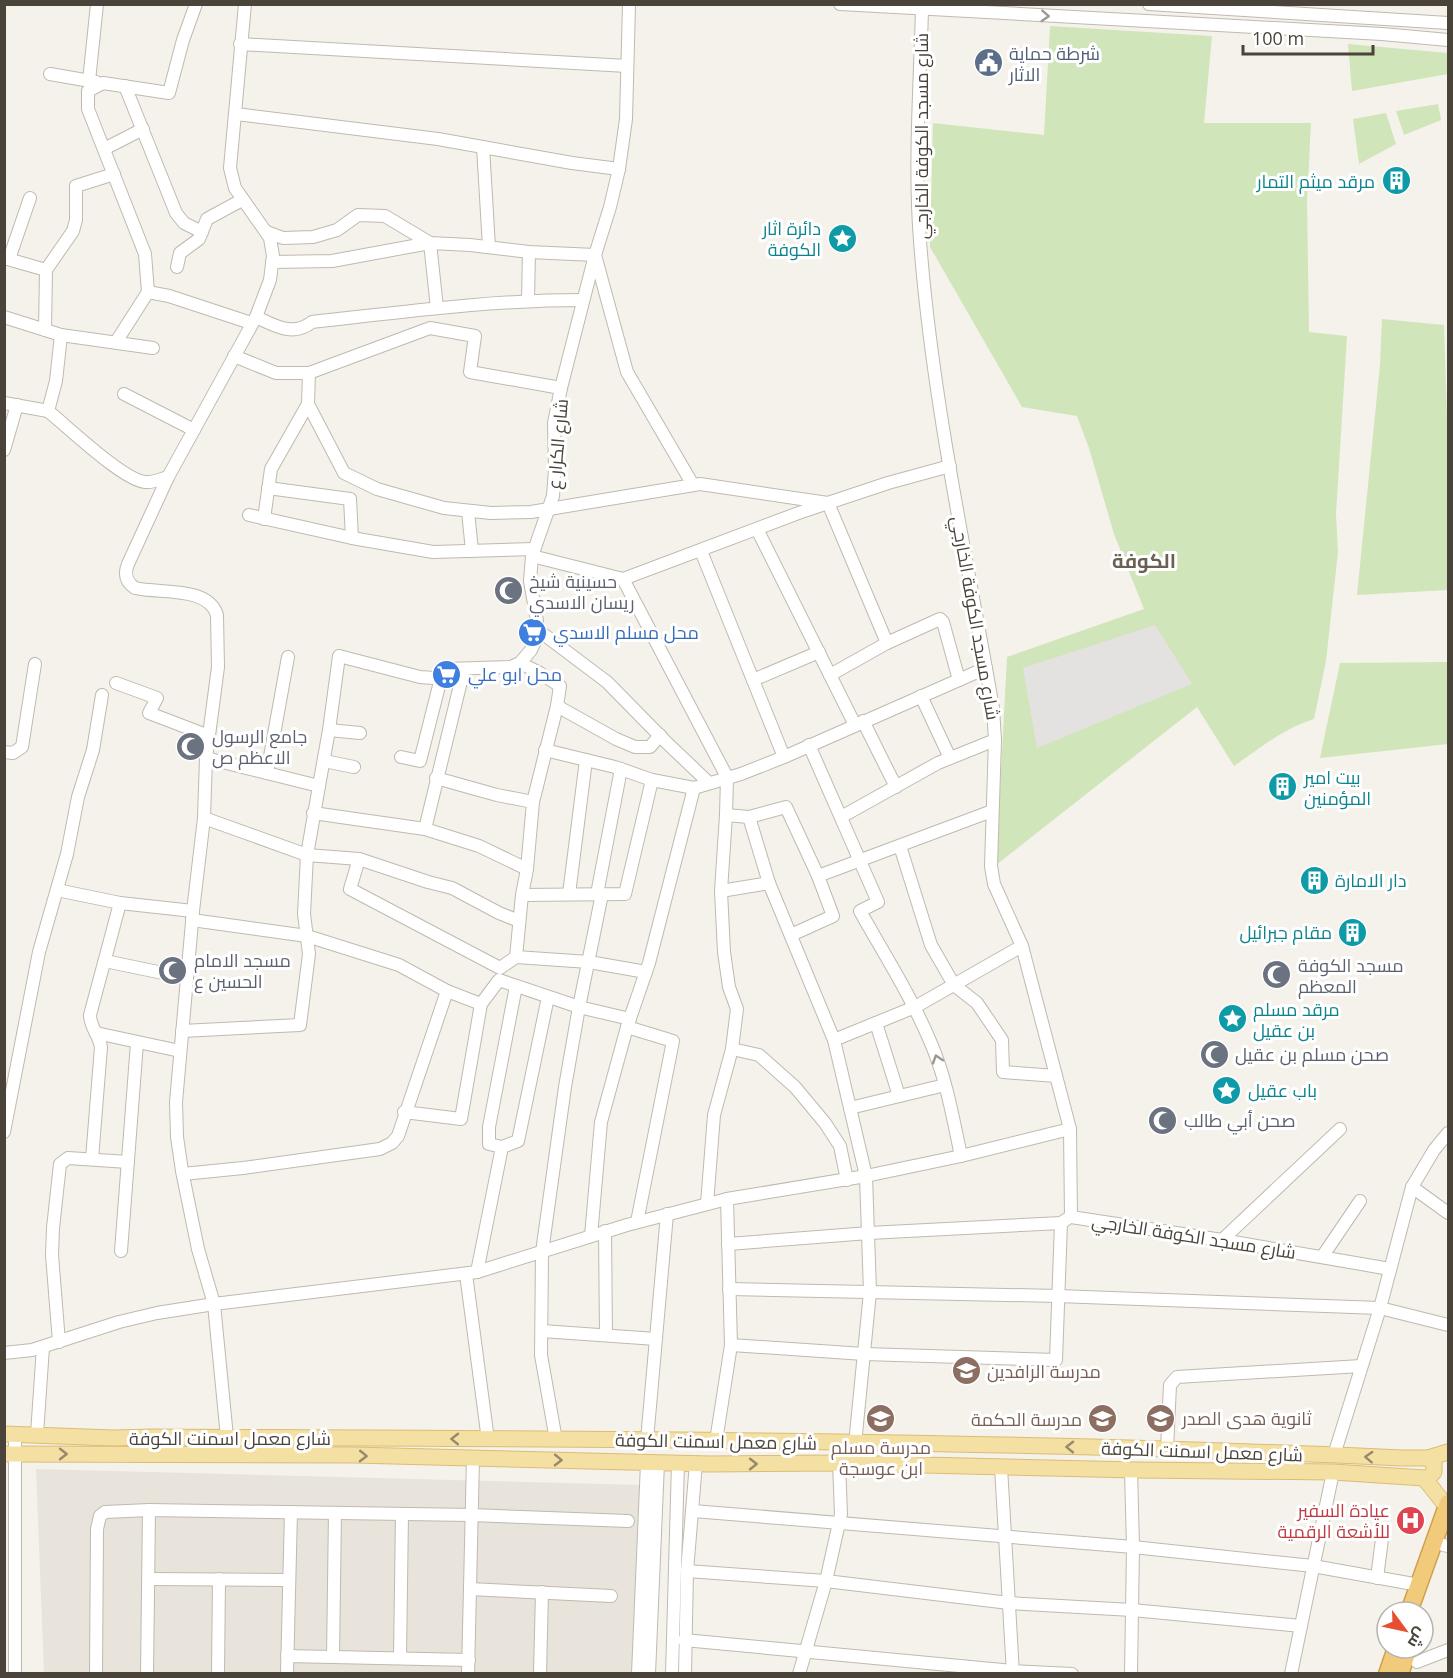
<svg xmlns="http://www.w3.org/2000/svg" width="1453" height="1678" viewBox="0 0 1453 1678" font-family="'Open Sans',Cairo,sans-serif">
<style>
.residential{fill:#e8e4db}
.green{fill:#d0e5b9}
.parking{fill:#e4e2e0}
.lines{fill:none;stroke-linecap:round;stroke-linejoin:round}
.minor-casing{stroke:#bfbaaf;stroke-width:14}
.major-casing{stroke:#dabd75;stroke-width:17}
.highway-casing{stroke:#d0a14b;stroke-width:19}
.minor{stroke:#fff;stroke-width:12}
.major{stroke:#f5e0a4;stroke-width:15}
.highway{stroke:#f1cb7b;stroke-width:16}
.oneway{stroke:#9b9893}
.oneway2{stroke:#968a6a}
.labels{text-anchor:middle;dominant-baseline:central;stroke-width:6;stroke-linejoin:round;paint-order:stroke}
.service-label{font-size:18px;fill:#4e5e75;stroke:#fff;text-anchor:start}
.street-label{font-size:18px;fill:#49433a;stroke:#fff}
.culture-label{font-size:18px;fill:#0d838f;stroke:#fff;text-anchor:start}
.worship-label{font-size:18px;fill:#5b616d;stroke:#fff;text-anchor:start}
.shop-label{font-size:18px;fill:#366cbe;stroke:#fff;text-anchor:start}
.education-label{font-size:18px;fill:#785e54;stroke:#fff;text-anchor:start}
.health-label{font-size:18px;fill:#be3a42;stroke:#fff;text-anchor:end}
.neighbourhood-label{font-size:20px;font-weight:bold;fill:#6a6152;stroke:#fff}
</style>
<rect width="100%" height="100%" fill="#f5f2ec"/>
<!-- residential -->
<path class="residential" d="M36 1469 642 1485 632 1673H44Z"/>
<!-- green -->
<g class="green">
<path d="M1050 26 1212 36 1204 123H1311L1307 201 1309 332 1347 336 1336 514 1338 552 1326 661 1314 719C1284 728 1259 749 1234 766L1197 707 996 865 1007 657 1144 609 1114 534 1089 448 1077 416 1022 407 930 247 933 123 1044 135Z"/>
<path d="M1348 44 1448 53V74L1352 91Z"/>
<path d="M1438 104 1441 120 1404 135 1396 111Z"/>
<path d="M1386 113 1396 144 1359 164 1353 119Z"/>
<path d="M1382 319 1444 325 1448 446V590L1357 595 1380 365Z"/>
<path d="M1448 662V744L1320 758 1340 663Z"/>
</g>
<!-- parking -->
<path class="parking" d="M1155 625 1192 684 1037 748 1023 668Z"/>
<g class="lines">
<defs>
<g id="minor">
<path d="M840 4 1382 34 1448 40"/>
<path d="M1149 4 1448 23"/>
<path d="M922 9C920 86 914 164 920 241 932 398 966 553 993 708L995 740 991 866 994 884 1022 946 1070 1129 1071 1217"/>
<path d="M240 44 627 66"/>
<path d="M50 74 96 82"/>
<path d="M89 81 97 4"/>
<path d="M125 86 176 213 184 223 202 232"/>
<path d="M236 114 438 139 572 163 619 169"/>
<path d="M483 147 489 247"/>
<path d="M104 149 143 129"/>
<path d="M267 232 283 238 313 237 337 230 358 215 385 216 430 243 470 245 529 252 595 255 627 372 693 485"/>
<path d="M4 258 46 270"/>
<path d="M9 259 30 198"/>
<path d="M272 262 332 261 430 243 437 308"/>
<path d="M177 267 180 253 199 239 207 219 242 200"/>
<path d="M148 292 169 296 251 323"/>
<path d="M528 300 529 252"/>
<path d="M4 317 61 335 56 381 48 411 4 403"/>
<path d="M256 317C276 326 293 337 312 322 403 312 492 300 583 300"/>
<path d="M45 330 46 270 73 231 76 220V186L114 174"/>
<path d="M61 335 153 348"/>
<path d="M116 342 148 292 145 254 88 109V91L103 83 169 93 183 40 196 4"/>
<path d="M234 356 276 373H309L430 328 475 336 470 372 561 388"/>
<path d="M309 373 308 404 344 473 377 489 444 508 491 513 531 512 700 484 828 503 887 643"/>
<path d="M124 394 194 430"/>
<path d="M48 411C68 427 123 480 145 482 153 483 161 479 168 477"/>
<path d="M4 450 17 405"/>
<path d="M268 488 350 499 352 538"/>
<path d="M468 511 472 551"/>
<path d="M249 515 352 538 433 552 534 549"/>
<path d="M264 519 271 469 308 404"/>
<path d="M757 529 855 725"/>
<path d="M701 551 784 757"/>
<path d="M532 556 623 579 727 777 726 815 721 891 724 952 729 987 737 1009 732 1049 714 1115 707 1204"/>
<path d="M623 579 804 511 888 483 950 466"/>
<path d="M538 630 607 682 665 741 708 782"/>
<path d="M830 675 887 643 940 619 943 622 959 680"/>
<path d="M753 680 819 652"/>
<path d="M116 683 157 698 149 713 209 736"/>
<path d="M921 696 950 758"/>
<path d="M557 706 616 739 635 747H650L660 735"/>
<path d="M863 721 896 787"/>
<path d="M329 730 360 733"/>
<path d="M809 745 878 902 860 911C884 954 911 996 930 1041 946 1077 953 1118 961 1156"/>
<path d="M545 750 615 767 652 780 694 788"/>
<path d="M4 752 13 753 22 747 35 664"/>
<path d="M401 757 420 761 442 674"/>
<path d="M206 758 319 786 329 730 339 656 420 677 434 678 446 669 511 667 520 663 531 650 536 639 537 621 530 581 532 556 553 496 555 469 554 423 561 388 595 255 610 207 619 169 626 119 629 4"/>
<path d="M324 761 354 767"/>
<path d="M267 773 288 657"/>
<path d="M436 778 497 795 533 802"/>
<path d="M313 813 425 829 479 846 527 869"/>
<path d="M726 815 749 817 786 807 818 876 833 916 791 935"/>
<path d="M749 817 769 883 834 1040 866 1176 870 1292 855 1444"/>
<path d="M841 817 938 763 995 740"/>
<path d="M204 818 307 855 359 859 428 882 452 888 499 913 519 921"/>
<path d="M425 829 464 669"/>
<path d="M900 846 931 945 954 985 977 1003 1002 1040 1003 1072 1056 1076"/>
<path d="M359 859 350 889 500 968 516 957 589 962 646 972"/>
<path d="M818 876 992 811"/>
<path d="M57 890 120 903 193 911"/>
<path d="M721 891 769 883"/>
<path d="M569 894 586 760"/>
<path d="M597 894 621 769"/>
<path d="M522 895 625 894 652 780"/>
<path d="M516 957 522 895 527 869 533 802 557 706 560 686 540 673 520 663"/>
<path d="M105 961 187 978"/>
<path d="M447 991 481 1004 499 980 579 1007 630 1019"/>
<path d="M876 1023 899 1096"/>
<path d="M627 1027 673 1041 637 1222"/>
<path d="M182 1031 300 1025 309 954 304 914 307 855 319 786"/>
<path d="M96 1033 180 1051"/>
<path d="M834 1040 915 1007 1022 946"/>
<path d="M732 1049 759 1055 795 1087 825 1123 840 1146 847 1180"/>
<path d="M850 1108 945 1085"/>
<path d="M404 1112 461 1119 481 1004"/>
<path d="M4 1132 39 952 67 854 78 797 93 750 102 695"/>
<path d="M502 1147 489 1144V1127L516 986"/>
<path d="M92 1159 101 1047C99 1035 90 1027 90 1015L120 903"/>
<path d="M183 1174 243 1168 380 1149 392 1143 398 1136 447 991 399 965 307 936 192 920"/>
<path d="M1412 1187 1448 1213"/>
<path d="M1071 1217 1222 1240 1390 1269"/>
<path d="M605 1231 606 1335"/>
<path d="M591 1236 601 1122 627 1027 649 963 694 788 741 774 784 757 986 668"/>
<path d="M1222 1240 1340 1129"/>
<path d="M728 1244 869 1233 1061 1223 1067 1219"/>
<path d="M121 1251 137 1043"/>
<path d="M1322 1257 1360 1201"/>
<path d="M477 1272 502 1147 518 1141 548 997"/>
<path d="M466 1274 488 1440"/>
<path d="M729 1289 1058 1296 1380 1308 1448 1325"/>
<path d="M542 1331 656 1339"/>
<path d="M59 1342 52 1255 53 1228 60 1164 68 1158 128 1162"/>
<path d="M731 1345 864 1354 1056 1360 1061 1223"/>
<path d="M4 1353 32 1350 119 1322 157 1313 214 1304 477 1272 627 1225 727 1199 866 1176 961 1156 1070 1129"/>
<path d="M15 1434V1674"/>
<path d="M37 1434 43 1347"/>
<path d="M227 1437 214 1304 198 1249 182 1171 177 1137 176 1102 193 911 204 818 206 758 218 667 217 615C208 586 161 594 135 588 126 582 124 574 128 564L168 477 256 317 270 280 273 256 270 238 235 188 230 168 245 4"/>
<path d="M556 1440 541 1355 542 1252 565 1087 579 1007 602 894"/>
<path d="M647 1440 667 1214"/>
<path d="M716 1441 731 1345 727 1199"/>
<path d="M1167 1449 1170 1385 1177 1377 1361 1366"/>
<path d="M1334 1455 1380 1308 1412 1187 1434 1150 1448 1133"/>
<path d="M1001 1467 1013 1674"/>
<path d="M693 1511 1133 1547 1313 1566 1419 1585"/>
<path d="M1443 1545 1448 1546"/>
<path d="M687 1571 826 1581 1009 1603 1132 1610 1301 1626"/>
<path d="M1377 1578 1382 1539"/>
<path d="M149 1579 289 1580"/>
<path d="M470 1589 611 1596"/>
<path d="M684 1640 1013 1671 1072 1674"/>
<path d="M287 1656 469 1660"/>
<path d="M333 1657 335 1513"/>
<path d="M400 1658 402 1514"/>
<path d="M1417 1662 1448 1650"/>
<path d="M96 1674 97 1529 100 1516 105 1512 149 1510 472 1515 628 1521"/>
<path d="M147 1674 149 1510"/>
<path d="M218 1674 219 1579"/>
<path d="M287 1674 291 1512"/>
<path d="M468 1674 473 1458"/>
<path d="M540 1674 542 1592"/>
<path d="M638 1674 647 1463"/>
<path d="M649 1674 658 1463"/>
<path d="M672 1674 678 1463"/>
<path d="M685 1674 687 1571 696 1463"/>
<path d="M799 1674 826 1581 841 1514 839 1463"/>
<path d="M1131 1674 1133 1547 1131 1470"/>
<path d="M1291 1674 1333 1472"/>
</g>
<g id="major">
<path d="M4 1434 113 1438 153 1437C569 1439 986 1439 1402 1458H1428L1448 1452"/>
<path d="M4 1454 354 1455 710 1464 839 1463 1136 1470 1333 1472 1424 1478 1429 1477 1434 1472V1463L1428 1458"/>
<path d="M1424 1478 1447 1507"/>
</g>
<g id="highway">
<path d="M1409 1612 1448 1503"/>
<path d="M1387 1674 1396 1648"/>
<path d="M1400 1674 1409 1648"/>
</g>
</defs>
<!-- minor casing -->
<use href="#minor" class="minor-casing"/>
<!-- major casing -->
<use href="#major" class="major-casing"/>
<!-- highway casing -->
<use href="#highway" class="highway-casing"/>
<!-- minor -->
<use href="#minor" class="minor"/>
<!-- major -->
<use href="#major" class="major"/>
<!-- highway -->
<use href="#highway" class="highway"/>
</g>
<!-- one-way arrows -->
<defs><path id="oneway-chevron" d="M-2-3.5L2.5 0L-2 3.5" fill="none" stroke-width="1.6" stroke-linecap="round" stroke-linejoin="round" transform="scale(1.5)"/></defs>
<g class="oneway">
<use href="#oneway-chevron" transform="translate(1045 16) rotate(3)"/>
<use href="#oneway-chevron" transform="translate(937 1059) rotate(-108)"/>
</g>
<g class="oneway2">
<use href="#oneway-chevron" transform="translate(455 1439) rotate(-179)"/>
<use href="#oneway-chevron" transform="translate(1070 1447) rotate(-179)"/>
<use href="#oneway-chevron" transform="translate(63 1454)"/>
<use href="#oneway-chevron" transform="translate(363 1456) rotate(1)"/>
<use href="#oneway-chevron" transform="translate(1369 1457) rotate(-177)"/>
<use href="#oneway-chevron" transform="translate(558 1460) rotate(1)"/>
<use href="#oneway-chevron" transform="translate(753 1464)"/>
</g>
<!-- icons -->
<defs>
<symbol id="civic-disc" viewBox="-11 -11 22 22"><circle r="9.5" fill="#5c6f8a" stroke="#fff"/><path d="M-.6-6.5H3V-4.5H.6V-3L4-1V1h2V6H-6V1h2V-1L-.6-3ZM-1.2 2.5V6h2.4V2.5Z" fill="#fff"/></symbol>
<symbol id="building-disc" viewBox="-11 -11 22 22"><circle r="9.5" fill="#0f9aa8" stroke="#fff"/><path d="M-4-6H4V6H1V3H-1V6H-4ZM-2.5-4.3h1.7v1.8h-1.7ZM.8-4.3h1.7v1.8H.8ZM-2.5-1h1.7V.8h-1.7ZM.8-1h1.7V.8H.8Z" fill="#fff"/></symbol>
<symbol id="sight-disc" viewBox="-11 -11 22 22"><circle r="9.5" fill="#0f9aa8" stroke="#fff"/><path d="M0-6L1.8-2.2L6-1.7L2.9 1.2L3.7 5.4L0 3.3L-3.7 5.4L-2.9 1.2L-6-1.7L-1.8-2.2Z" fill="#fff"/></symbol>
<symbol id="mosque-disc" viewBox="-11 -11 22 22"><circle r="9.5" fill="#6b7280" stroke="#fff"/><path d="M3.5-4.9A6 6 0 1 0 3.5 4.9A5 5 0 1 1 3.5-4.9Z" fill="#fff"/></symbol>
<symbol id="supermarket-disc" viewBox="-11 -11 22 22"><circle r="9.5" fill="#3f7fe0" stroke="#fff"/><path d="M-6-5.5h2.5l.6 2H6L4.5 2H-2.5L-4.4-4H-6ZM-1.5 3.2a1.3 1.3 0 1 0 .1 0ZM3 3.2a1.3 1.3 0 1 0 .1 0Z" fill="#fff"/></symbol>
<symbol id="school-disc" viewBox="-11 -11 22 22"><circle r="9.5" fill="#8d6e63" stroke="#fff"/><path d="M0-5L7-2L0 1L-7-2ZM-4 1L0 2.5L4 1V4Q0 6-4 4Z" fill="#fff"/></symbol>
<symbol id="hospital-disc" viewBox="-11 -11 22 22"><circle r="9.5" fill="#e0444e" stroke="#fff"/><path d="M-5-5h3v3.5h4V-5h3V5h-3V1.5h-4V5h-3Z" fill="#fff"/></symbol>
</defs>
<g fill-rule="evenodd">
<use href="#civic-disc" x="972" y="46" width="33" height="33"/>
<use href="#building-disc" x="1380" y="164" width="33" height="33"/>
<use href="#sight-disc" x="826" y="222" width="33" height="33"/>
<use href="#mosque-disc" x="492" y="574" width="33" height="33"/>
<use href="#supermarket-disc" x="516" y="616" width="33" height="33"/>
<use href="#supermarket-disc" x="430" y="658" width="33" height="33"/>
<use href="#mosque-disc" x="174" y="730" width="33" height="33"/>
<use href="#building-disc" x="1266" y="770" width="33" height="33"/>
<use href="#building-disc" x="1298" y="864" width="33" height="33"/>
<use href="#building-disc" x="1336" y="916" width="33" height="33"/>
<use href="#mosque-disc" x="156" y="954" width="33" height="33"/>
<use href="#mosque-disc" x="1260" y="958" width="33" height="33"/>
<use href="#sight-disc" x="1216" y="1002" width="33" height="33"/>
<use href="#mosque-disc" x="1198" y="1038" width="33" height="33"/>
<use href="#sight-disc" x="1210" y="1074" width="33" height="33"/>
<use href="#mosque-disc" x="1146" y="1104" width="33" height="33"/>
<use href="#school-disc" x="950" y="1354" width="33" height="33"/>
<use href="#school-disc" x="864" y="1402" width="33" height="33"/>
<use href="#school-disc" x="1144" y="1402" width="33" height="33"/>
<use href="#school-disc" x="1086" y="1402" width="33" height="33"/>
<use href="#hospital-disc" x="1394" y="1504" width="33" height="33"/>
</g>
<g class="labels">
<!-- service labels -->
<g class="service-label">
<text x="1009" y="53">شرطة حماية<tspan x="1009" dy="21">الاثار</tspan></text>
</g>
<!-- street labels -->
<g class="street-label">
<text transform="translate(921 136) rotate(-90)">شارع مسجد الكوفة الخارجي</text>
<text transform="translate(557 444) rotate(-85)">شارع الكرار ع</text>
<text transform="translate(976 618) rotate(80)">شارع مسجد الكوفة الخارجي</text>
<text transform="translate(1194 1236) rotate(9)">شارع مسجد الكوفة الخارجي</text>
<text x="230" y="1438">شارع معمل اسمنت الكوفة</text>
<text transform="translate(716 1441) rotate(1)">شارع معمل اسمنت الكوفة</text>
<text transform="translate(1202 1451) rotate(2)">شارع معمل اسمنت الكوفة</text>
</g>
<!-- culture labels -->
<g class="culture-label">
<text x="1375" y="181" text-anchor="end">مرقد ميثم التمار</text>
<text x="821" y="228" text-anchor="end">دائرة اثار<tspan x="821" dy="21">الكوفة</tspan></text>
<text x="1304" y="777">بيت امير<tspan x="1304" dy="21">المؤمنين</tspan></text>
<text x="1335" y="880">دار الامارة</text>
<text x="1332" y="932" text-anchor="end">مقام جبرائيل</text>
<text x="1253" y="1009">مرقد مسلم<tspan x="1253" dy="21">بن عقيل</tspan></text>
<text x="1248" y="1090">باب عقيل</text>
</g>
<!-- worship labels -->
<g class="worship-label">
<text x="529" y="581">حسينية شيخ<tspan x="529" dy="21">ريسان الاسدي</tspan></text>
<text x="212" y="736">جامع الرسول<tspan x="212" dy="21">الاعظم ص</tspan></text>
<text x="194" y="960">مسجد الامام<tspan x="194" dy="21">الحسين ع</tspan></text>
<text x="1298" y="965">مسجد الكوفة<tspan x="1298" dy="21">المعظم</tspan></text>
<text x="1235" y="1054">صحن مسلم بن عقيل</text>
<text x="1184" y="1120">صحن أبي طالب</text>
</g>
<!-- shop labels -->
<g class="shop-label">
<text x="553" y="632">محل مسلم الاسدي</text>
<text x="468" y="674">محل ابو علي</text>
</g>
<!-- education labels -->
<g class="education-label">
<text x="987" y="1371">مدرسة الرافدين</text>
<text x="1182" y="1418">ثانوية هدى الصدر</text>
<text x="1082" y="1419" text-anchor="end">مدرسة الحكمة</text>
<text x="881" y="1447" text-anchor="middle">مدرسة مسلم<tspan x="881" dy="21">ابن عوسجة</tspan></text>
</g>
<!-- health labels -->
<g class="health-label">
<text x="1390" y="1510">عيادة السفير<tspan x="1390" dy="21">للأشعة الرقمية</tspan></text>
</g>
<!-- neighbourhood labels -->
<g class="neighbourhood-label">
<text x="1144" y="560">الكوفة</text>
</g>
</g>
<!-- border -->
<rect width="1453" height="1678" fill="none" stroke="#49433a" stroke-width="12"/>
<!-- north arrow -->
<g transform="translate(1405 1630) rotate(123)"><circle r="28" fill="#ffffff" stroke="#b6b4b0" stroke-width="1.5"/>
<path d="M0-4.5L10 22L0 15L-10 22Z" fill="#e74f31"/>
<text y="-9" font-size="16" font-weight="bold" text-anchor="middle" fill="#49433a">ش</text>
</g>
<!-- scale -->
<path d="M1243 45v9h130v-9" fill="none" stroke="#49433a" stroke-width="3"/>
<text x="1252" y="45" font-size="18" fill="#49433a" stroke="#ffffff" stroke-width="4.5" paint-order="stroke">100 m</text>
</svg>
